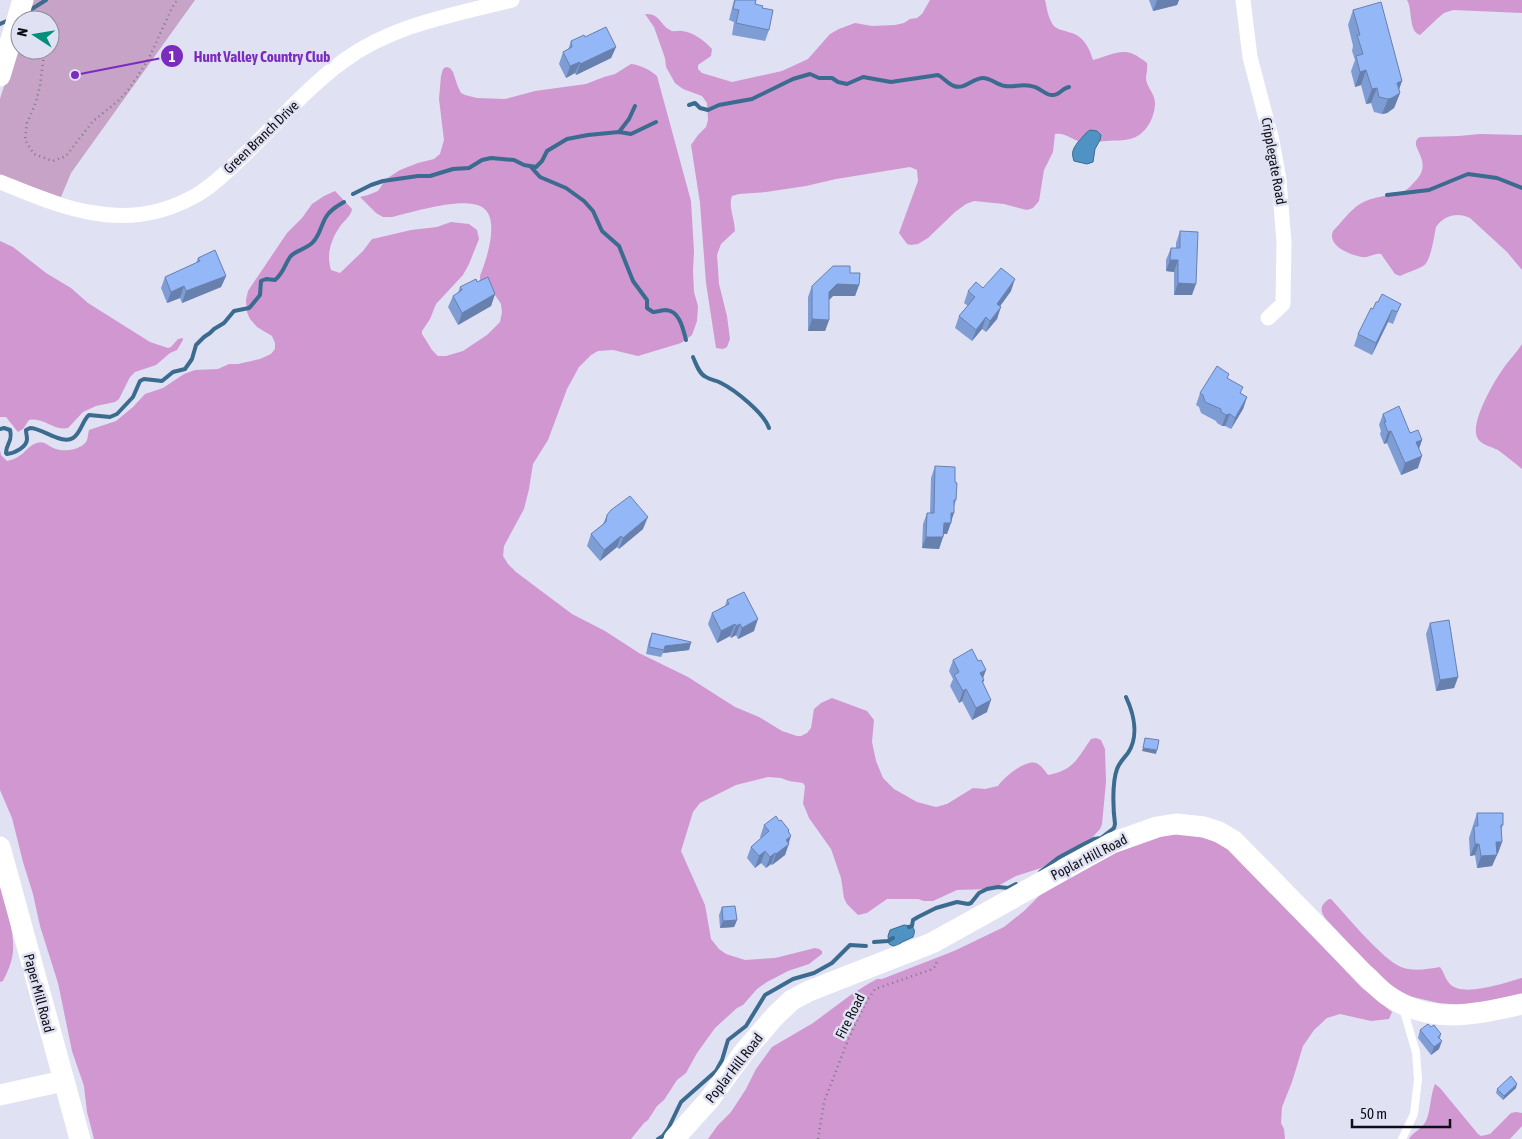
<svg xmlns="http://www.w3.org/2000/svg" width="1522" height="1139" viewBox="0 0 1522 1139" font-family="'Asap Condensed',sans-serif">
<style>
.green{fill:#c7a3c7}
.forest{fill:#d097d0}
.water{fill:#4e93c4;stroke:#3b6b8f}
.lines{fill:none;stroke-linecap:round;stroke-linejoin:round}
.stream{stroke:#3b6b8f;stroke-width:4}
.path{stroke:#7a7a86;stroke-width:2.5;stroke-dasharray:1 4;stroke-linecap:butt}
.lane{stroke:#fff;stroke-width:8}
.street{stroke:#fff;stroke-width:15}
.secondary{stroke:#fff;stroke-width:21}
.wall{fill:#7f9dd5}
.shaded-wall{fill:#6880ae}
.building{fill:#94b7f8;stroke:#6880ae}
.labels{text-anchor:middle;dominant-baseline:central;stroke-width:5;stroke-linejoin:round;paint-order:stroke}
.street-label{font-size:14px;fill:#0e0e14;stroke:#e0e1f3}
.leader{fill:none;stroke:#7b2cbf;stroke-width:2}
.callout-dot{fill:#7b2cbf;stroke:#e0e1f3;stroke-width:2}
.mark-label{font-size:15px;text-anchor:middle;font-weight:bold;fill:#fff}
.callout-label{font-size:15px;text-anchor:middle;font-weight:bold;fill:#7b2cbf;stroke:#e0e1f3;stroke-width:5;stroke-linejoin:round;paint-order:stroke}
</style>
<rect width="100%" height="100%" fill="#e0e1f3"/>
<!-- green -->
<path class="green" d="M30 0H195L71 173 61 197 0 176V99L20 35V50H50V20H24Z"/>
<!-- forest -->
<g class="forest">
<path d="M930 0H1045C1047 8 1048 19 1054 26 1058 30 1063 30 1068 32 1083 35 1089 47 1093 60 1106 57 1120 48 1133 54 1138 56 1143 60 1147 63 1148 69 1146 74 1146 78 1146 87 1155 93 1155 103 1155 118 1145 136 1130 139 1123 141 1115 140 1107 141 1100 141 1091 144 1084 143 1073 141 1066 132 1055 134L1053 152 1044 170 1039 201 1033 208 1027 210 1004 204 974 201 966 204 955 212 928 238 918 244 911 245 907 244 899 233 918 181 917 170 910 167 836 179 806 186 766 192 739 194 732 196C728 206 735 220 735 231L721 244 717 255 719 284 727 316 730 339 727 347 723 349 716 348 706 283 700 203 691 145 698 135 706 127 708 120 707 103 702 96 683 89 675 83 666 67 665 58 654 27 645 14C660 13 660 25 670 30 674 33 678 30 682 31 693 32 705 41 712 49L711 56 698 65V69L702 73 732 82 782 71 808 59 830 34 839 29 855 23 872 26 895 25 904 23 910 19 917 18 922 14Z"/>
<path d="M1407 0H1522V13L1453 10 1444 13 1438 18 1420 35C1408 31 1413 10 1407 0Z"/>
<path d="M631 64C641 65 650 70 657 76L691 201 694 251 693 271 694 292 698 306 697 321 692 335 681 343 638 356 613 350 598 351 591 355 579 367 567 389 548 440 533 464 529 489 524 509 504 546 503 556 508 564 516 572 572 614 605 631 639 653 688 677 735 707 759 717 782 731 797 736H801L807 733 811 728 814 709 821 703 832 698 867 711 874 720 872 742 876 761 883 778 894 789 917 802 936 807 947 804 973 788 985 789 998 786C1004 777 1026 759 1036 763 1041 765 1045 771 1048 775 1074 770 1077 759 1091 739L1096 738 1101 740 1105 749 1106 782 1102 824 1100 829 1090 840 1065 853 1060 857 1041 868 1016 876 996 887 988 889 957 890 933 901H924L918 899H887L867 913 858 915 847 904 844 898 841 878 831 849 809 818 805 808 803 804 805 786 803 783 789 781 781 778 768 777 736 785 700 803 693 812 681 851 705 905 711 939 719 949 726 954 745 960 775 958 815 948 819 949 822 951V954L809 964 788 971 767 982 757 989 743 1005 737 1008 715 1028 697 1053 686 1073 677 1080 664 1100 657 1106 648 1120 644 1123 631 1139H94L87 1112 84 1086 72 1051 58 983 40 926 33 894 23 862 12 818 0 790V450L1 455 7 461C24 458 26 446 37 443 44 440 49 447 56 449 64 452 80 450 86 442 88 439 88 433 89 430L116 421 133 407 145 394 163 388 184 374 195 370 218 369 229 364H238L260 359 271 354 275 349V343L272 336 257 327 250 319 247 312 246 300 248 291 287 233 302 218 312 204 324 196 335 191 352 209C351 216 345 220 341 225 331 239 326 254 331 270L340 273 363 251 372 239 377 238 411 230 437 227 451 222 469 224 477 230 479 239 469 264 463 275 436 304 430 319 422 331V334L432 350 438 356H446L463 351 487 335 500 322 502 312 501 304 493 292 480 280V276C486 261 501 218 482 207 464 196 413 212 392 217H383L376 213 360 197 368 195 378 191 386 179 400 170 418 163 434 159 440 154 444 140 439 99 441 76 443 69 446 67 450 68 453 72 458 87 461 93 465 95 477 98 505 99 535 91 586 84 604 77 615 74Z"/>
<path d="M1480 134 1522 135V270L1507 252 1470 218C1458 212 1444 215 1436 227 1434 236 1431 262 1423 266 1416 270 1408 272 1400 276L1395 274 1381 254C1374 253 1369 258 1362 257 1350 255 1327 246 1333 231 1341 223 1350 210 1360 204 1373 196 1390 196 1404 191 1409 189 1414 182 1418 178 1433 159 1406 145 1420 137L1459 136Z"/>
<path d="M0 241 13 247 46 273 71 288 88 303 150 342 168 348 171 347 178 339 183 338V340L177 350 170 353 156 365 135 372 130 377 119 399 115 402 96 406 83 412 68 428C52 431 45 417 29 420L23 429 18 432 6 417H0Z"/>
<path d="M1522 344V469C1514 462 1506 456 1498 450 1492 447 1482 445 1478 439 1468 424 1496 378 1505 366 1511 358 1517 352 1522 344Z"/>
<path d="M1180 833C1208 838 1215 839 1238 857L1362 988 1392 1012 1389 1019 1371 1021 1340 1014 1327 1018 1314 1030 1303 1046 1292 1082 1282 1107 1281 1123 1284 1129 1285 1139H708L718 1125 731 1112 746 1089 756 1069 772 1047 813 1023 852 994 868 984 877 979H882L954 951 1004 927 1024 911 1039 896 1112 852 1168 834Z"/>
<path d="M0 882C5 898 15 936 13 951 12 962 8 971 3 981L0 982Z"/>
<path d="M1329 899H1331C1347 916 1382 959 1401 967 1412 972 1428 969 1440 967 1444 972 1445 979 1450 984 1462 998 1507 982 1522 978V996L1462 1005 1439 1003 1408 996 1385 982 1325 918C1320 910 1320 905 1329 899Z"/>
<path d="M1435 1084 1440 1088 1478 1134 1481 1136 1490 1134 1511 1113 1516 1112 1522 1113V1126L1510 1139H1409C1413 1132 1422 1129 1426 1121 1431 1110 1430 1096 1435 1084Z"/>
</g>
<!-- water -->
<g class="water">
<path d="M1090 130 1097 131 1101 135 1100 140 1095 149 1093 162 1087 164 1074 161C1071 152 1073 149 1078 142 1083 137 1084 134 1090 130Z"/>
<path d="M904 925 912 926C915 930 915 932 913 937L902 942 897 946H893L889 944 888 936 890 930Z"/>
</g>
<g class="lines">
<!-- stream -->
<g class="stream">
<path d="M27 12 46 0"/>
<path d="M0 24 9 20"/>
<path d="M689 105 695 103 700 108 708 110 719 105 752 99 793 79 810 74 819 78H832L838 82 847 84 863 77 891 82 938 75C944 78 948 84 954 86 965 90 973 78 983 78 991 78 997 85 1005 86 1016 88 1022 82 1035 87 1041 89 1046 95 1052 95 1059 96 1062 88 1069 87"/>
<path d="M619 132 629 119 635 106"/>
<path d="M531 167 540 177 566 188 584 201 593 211 602 231 619 246 633 281 647 300V308L653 312C657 312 662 310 666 310 680 311 683 329 686 340"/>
<path d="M353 194 371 185 383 181 418 176H430L453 169 469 168 482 160 491 158 514 160 524 165 536 167 542 161 547 151 567 139 588 135 619 132 631 134 656 122"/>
<path d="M1387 195 1429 190 1468 174 1497 178 1522 188"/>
<path d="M693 357C696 364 699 374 706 377 710 380 716 380 721 383 735 390 764 413 769 428"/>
<path d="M0 429 4 428 10 430C13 442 6 443 6 453L7 454C15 453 27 447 27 439 27 436 26 433 26 430L30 428C42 428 62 445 73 438 81 433 82 421 89 415L110 417 117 414 133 397 140 381 144 379 162 381 173 372 185 369 192 359 196 345 204 337 210 333 214 329 224 323 234 311 249 308 251 306 260 295 261 281 266 279 275 280C284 272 284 266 290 257 294 251 307 249 313 242 320 235 321 225 326 217 330 210 337 206 344 202"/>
<path d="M1040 872 1058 858 1082 845 1094 839 1101 838 1114 828 1115 824C1113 809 1112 783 1117 769 1119 763 1124 758 1128 753 1139 736 1134 714 1126 697"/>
<path d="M909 927 912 926 913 920 918 917 936 908 957 902 968 904 971 903 979 893 987 889 998 887 1008 888 1016 884"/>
<path d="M874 942 888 941 893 938"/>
<path d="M658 1139 663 1136 668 1129 681 1102 716 1071 722 1060 728 1040 746 1026 765 995 793 979 814 973 832 963 850 945 866 946"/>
</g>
<!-- path -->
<g class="path">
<path d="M43 50 44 54 40 86 36 102 27 123 25 140 34 154 53 161 66 156 93 121 118 101 129 89 148 60 172 8 177 0"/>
<path d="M818 1139 824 1102 848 1040 865 1004 875 989 930 970 936 966 937 959"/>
</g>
<!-- lane -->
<path class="lane" d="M1402 1139 1414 1114 1418 1079 1416 1052 1403 1008"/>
<!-- street -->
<g class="street">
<path d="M1243 0 1250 57 1272 141 1279 179 1284 243 1283 304 1268 318"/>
<path d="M0 182C31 194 61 208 94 213 128 219 162 214 193 197 210 188 224 174 237 162 272 129 303 91 342 62 391 25 453 15 512 0"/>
</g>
<!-- secondary -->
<g class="secondary">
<path d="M0 76 23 0"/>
<path d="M0 847 80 1139"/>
<path d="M0 1095 63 1081"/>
<path d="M674 1139 709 1100 744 1052 775 1016 792 1000 809 991 932 943 1112 843 1157 827 1176 824 1204 827 1219 832 1234 841 1364 974C1372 981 1379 989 1387 995 1429 1025 1476 1015 1522 1004"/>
</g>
</g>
<!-- wall -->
<g class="wall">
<path d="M734 0H756L755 4 769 30 765 41 732 35 734 22 729 20Z"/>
<path d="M1149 0H1179L1177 5 1153 11Z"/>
<path d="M1353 10 1402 81 1399 90 1400 93 1394 108 1387 113 1382 114 1374 112 1371 103 1366 104 1361 85 1355 87 1351 71 1355 60 1352 51 1353 46 1348 25Z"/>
<path d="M585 37 616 47 611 58 576 75 575 73 566 78 559 64 563 52 568 50 571 41Z"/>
<path d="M1180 231 1192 295H1174V272L1166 271V260L1171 248H1176V243Z"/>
<path d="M198 258 226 276 221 287 182 303 180 298 167 303 161 288 165 277 196 263Z"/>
<path d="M850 273 859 285 855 296H833L829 300V320L825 331H808V297L812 286Z"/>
<path d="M477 282 495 294 491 306 458 325 448 307 453 296 458 293 460 287Z"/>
<path d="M983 288 1011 291 1000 306 997 319 986 332 982 329 972 341 955 328 959 316 968 306 964 303 968 291Z"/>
<path d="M1378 302 1401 304 1393 324 1388 322 1372 355 1354 346 1358 334Z"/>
<path d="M1228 378 1241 393 1247 397 1243 409 1231 429 1225 426H1222L1217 423 1216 421 1201 413 1199 407 1196 405 1200 393Z"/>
<path d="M1383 414 1410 433 1422 440 1419 449 1418 468 1401 475 1387 443 1384 444 1380 434 1381 431 1379 425Z"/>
<path d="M935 466 955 482 956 500 954 507 951 523 947 534H944L939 549 922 548 923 524 927 513H930L931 478Z"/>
<path d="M607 515 643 529 619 549 617 547 600 561 587 546 591 534 603 524Z"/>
<path d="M727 600 754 631 738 639 736 635 731 638 730 636 717 643 708 624 712 613 725 606Z"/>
<path d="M1430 623 1458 677 1454 688 1436 691 1426 634Z"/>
<path d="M652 633 689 650 663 653 661 657 646 654 649 640Z"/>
<path d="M953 660 978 661 984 680 983 683 987 712 972 720 962 701 959 703 950 686 953 679 949 671Z"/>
<path d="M1477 813 1503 825 1501 830 1502 842 1498 853 1497 854 1492 866 1477 868 1475 855 1470 856 1469 838Z"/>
<path d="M779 821 789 830V844L785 855 772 865 771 864 766 868 761 863 755 868 747 858 751 847 761 838 760 837 764 825Z"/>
<path d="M722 907 737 920 734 927 720 928 719 915Z"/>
<path d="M1431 1027 1441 1034 1440 1039 1439 1049 1431 1055 1418 1038 1420 1030Z"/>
<path d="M1516 1088 1503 1100 1496 1093 1497 1089Z"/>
</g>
<!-- shaded-wall -->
<g class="shaded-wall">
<path d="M1157 0H1179L1177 5 1153 11Z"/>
<path d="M616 47 611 58 576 75 580 64Z"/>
<path d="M580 62 575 73 566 78 570 66Z"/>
<path d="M1366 70 1361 85 1355 87 1360 72Z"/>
<path d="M1402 81 1397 94 1400 93 1394 108 1387 113 1382 114 1388 99 1397 83Z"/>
<path d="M1377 88 1371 103 1366 104 1372 89Z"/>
<path d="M1170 260H1178L1174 272 1166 271Z"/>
<path d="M226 276 221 287 182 303 186 291Z"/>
<path d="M1015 279 1011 291 993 316 997 304Z"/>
<path d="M1178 283 1196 284 1192 295H1174Z"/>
<path d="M837 284 859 285 855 296H833L825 304 829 292Z"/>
<path d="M184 286 180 298 167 303 171 292Z"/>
<path d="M495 294 491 306 458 325 462 313Z"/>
<path d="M1001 307 997 319 986 332 990 321Z"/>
<path d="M1392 310 1388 322 1372 355 1376 343Z"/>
<path d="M986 317 982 329 972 341 976 330Z"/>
<path d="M812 319 829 320 825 331H808Z"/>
<path d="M1247 397 1243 409 1231 429 1235 418Z"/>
<path d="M1230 414 1225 426H1222L1226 415Z"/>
<path d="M1391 431 1387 443 1384 444 1388 432Z"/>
<path d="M1422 440 1418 451 1416 442Z"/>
<path d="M1422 456 1418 468 1401 475 1405 463Z"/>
<path d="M951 513H954L947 534H940L944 523Z"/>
<path d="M648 517 643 529 619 549 623 538Z"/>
<path d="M621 536 617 547 600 561 604 550Z"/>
<path d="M926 537H943L939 549 922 548Z"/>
<path d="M758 619 754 631 738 639 742 628Z"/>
<path d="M735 624 730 636 717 643 721 631Z"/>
<path d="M740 624 736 635 731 638 736 626Z"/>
<path d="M691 643 689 650 663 653 665 646Z"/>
<path d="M986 670 982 681 984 680 979 692 980 673Z"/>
<path d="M1458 677 1454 688 1436 691 1440 680Z"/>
<path d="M966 689 962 701 959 703 963 691Z"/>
<path d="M991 700 987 712 972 720 976 708Z"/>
<path d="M1143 748 1157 750 1156 754 1142 751Z"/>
<path d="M791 836 785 855 772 865 776 854 786 840Z"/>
<path d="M1496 842H1502L1498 853 1492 854Z"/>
<path d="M1475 844H1479L1475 855 1470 856Z"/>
<path d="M765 851 761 863 755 868 759 856Z"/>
<path d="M775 853 771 864 766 868 770 857Z"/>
<path d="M1497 855 1492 866 1477 868 1481 856Z"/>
<path d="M737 920 734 927 720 928 723 921Z"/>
<path d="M1442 1041 1439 1049 1431 1055 1434 1047Z"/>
<path d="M1517 1084 1516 1088 1503 1100 1504 1096Z"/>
</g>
<!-- building -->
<g class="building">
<path d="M735 0H756L755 4 763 6 762 8 773 10 769 30 736 23 739 10 733 9Z"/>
<path d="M1381 2 1402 81 1397 83 1400 93 1392 98 1388 99 1379 97 1377 88 1372 89 1366 70 1360 72 1356 56 1363 54 1357 35H1360L1353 10Z"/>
<path d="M606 27 616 47 580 64V62L570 66 563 52 572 47 571 41 584 35 585 37Z"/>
<path d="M1180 231 1198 232 1196 284 1178 283V260H1170L1171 248H1180Z"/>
<path d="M215 250 226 276 186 291 184 286 171 292 165 277 200 261 198 258Z"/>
<path d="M833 266H850V273H860L859 285 837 284 829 292V320L812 319V286Z"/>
<path d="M1001 268 1015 279 997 304 1001 307 990 321 986 317 976 330 959 316 975 297 968 291 976 282 983 288Z"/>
<path d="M488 277 495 294 462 313 453 296 462 290 460 287 476 279 477 282Z"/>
<path d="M1382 294 1401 304 1397 312 1392 310 1376 343 1358 334 1371 308 1373 309 1376 302H1378Z"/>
<path d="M1217 366 1229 374 1227 378 1243 387 1240 393 1247 397 1235 418 1230 414 1226 415 1221 412V409L1205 402 1203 395 1200 393Z"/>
<path d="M1399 406 1410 433 1418 430 1422 440 1416 442 1422 456 1405 463 1391 431 1388 432 1384 422H1386L1383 414Z"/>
<path d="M935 466 955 467V482L957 483 956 500H954V513H951V523H944L943 537H926L927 513H934Z"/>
<path d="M630 496 648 517 623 538 621 536 604 550 591 534 606 522 607 515 611 510Z"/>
<path d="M744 592 758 619 742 628 740 624 736 626 735 624 721 631 712 613 729 604 727 600Z"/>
<path d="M1449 620 1458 677 1440 680 1430 623Z"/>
<path d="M652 633 691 642V643L665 646 664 650 649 647Z"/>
<path d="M972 649 978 661 981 660 986 670 980 673 984 680 982 681 991 700 976 708 966 689 963 691 954 675 959 672 953 660Z"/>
<path d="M1145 738 1159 740 1157 750 1143 748Z"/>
<path d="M1477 813H1503V825H1501L1502 842H1496L1497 855 1481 856 1479 844H1475L1474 826H1478Z"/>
<path d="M776 816 779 821 781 820 789 830 788 831 791 836 786 840 789 844 776 854 775 853 770 857 765 851 759 856 751 847 769 831 764 825Z"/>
<path d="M735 906 737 920 723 921 722 907Z"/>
<path d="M1428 1024 1431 1027 1434 1025 1441 1034 1438 1037 1442 1041 1434 1047 1420 1030Z"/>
<path d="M1511 1076 1517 1084 1504 1096 1497 1089Z"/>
</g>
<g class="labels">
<!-- street labels -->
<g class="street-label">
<text transform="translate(261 137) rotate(-44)">Green Branch Drive</text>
<text transform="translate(1274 161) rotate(80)">Cripplegate Road</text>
<text transform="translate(1089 857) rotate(-27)">Poplar Hill Road</text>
<text transform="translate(39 993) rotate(75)">Paper Mill Road</text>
<text transform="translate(850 1016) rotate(-63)">Fire Road</text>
<text transform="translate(734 1068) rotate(-52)">Poplar Hill Road</text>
</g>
</g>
<!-- callouts -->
<path class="leader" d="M75 75L172 56"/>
<g class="callout-dot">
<circle cx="75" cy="75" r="5"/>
<circle cx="172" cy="56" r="12"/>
</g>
<g class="mark-label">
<text x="172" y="62">1</text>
</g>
<g class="callout-label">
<text x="262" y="62">Hunt Valley Country Club</text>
</g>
<!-- north arrow -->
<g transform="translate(35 35) rotate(282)"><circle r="24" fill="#e0e1f3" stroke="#8c8d9a"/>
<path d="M0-4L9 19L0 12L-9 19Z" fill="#01907b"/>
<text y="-8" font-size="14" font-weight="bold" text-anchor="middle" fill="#0e0e14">N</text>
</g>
<!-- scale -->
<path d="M1352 1119v8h98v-8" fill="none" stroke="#0e0e14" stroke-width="2.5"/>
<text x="1360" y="1119" font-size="15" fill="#0e0e14" stroke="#e0e1f3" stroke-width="4" paint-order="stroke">50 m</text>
</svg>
